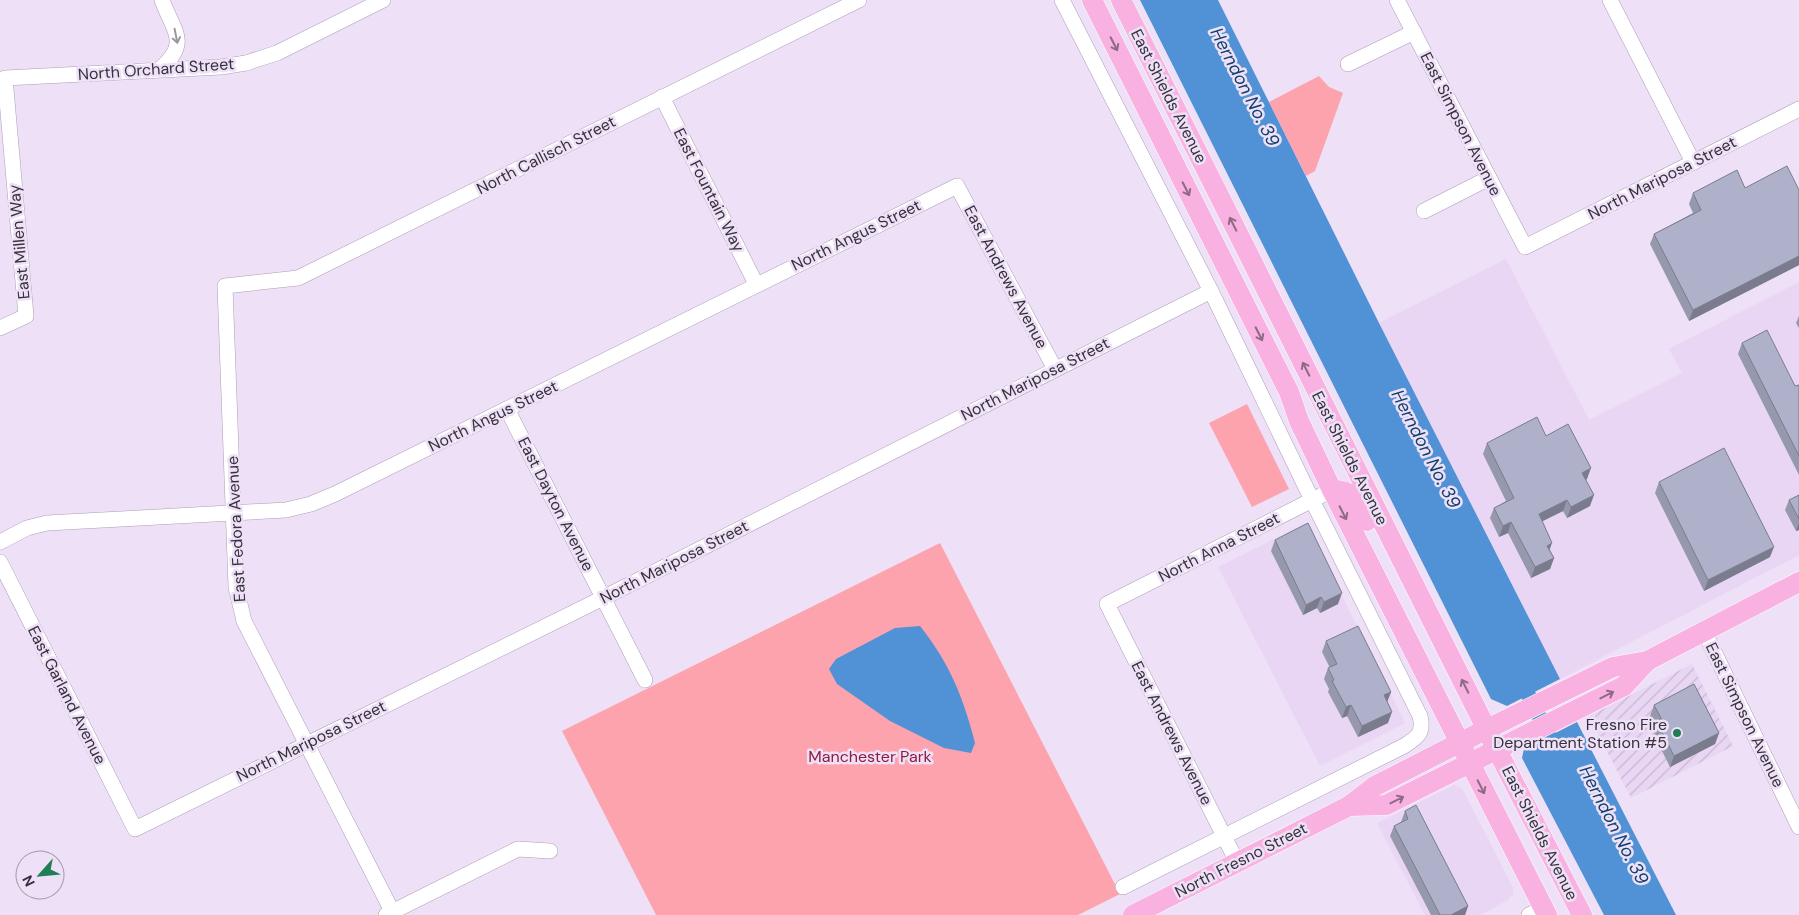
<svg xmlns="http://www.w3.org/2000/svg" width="1799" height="915" viewBox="0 0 1799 915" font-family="'DM Sans',sans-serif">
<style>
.built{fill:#e8d6f4}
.industrial{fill:url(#industrial-furrows)}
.green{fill:#fda3ae}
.water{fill:#5092d5}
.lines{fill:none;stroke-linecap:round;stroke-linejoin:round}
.canal{stroke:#5092d5;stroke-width:15}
.minor-casing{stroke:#ab9fb5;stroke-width:16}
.major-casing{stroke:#fff;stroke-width:21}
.minor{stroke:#fff;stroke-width:15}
.major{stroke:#f8b1e0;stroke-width:20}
.wall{fill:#9698ad}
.shaded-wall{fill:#7a7c8d}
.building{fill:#aeb1c9;stroke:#7a7c8d}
.oneway{stroke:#9a989c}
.oneway2{stroke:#8d6b85}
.poi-dot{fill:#207e55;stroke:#ede0f7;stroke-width:2}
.labels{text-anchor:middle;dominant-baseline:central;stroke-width:5;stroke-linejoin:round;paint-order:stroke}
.street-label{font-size:16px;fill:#36313a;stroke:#ede0f7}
.poi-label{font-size:16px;fill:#36313a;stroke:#ede0f7;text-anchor:end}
.park-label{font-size:16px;fill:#901a3a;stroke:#ede0f7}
.water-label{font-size:18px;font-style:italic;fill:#10406c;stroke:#ede0f7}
</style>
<defs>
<pattern id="industrial-furrows" width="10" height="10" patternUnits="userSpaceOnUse" patternTransform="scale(1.25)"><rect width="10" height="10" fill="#e8d6f4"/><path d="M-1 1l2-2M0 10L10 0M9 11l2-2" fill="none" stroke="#c8b8d2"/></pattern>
</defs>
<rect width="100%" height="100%" fill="#ede0f7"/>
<!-- built -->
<g class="built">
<path d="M1506 259 1589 420 1682 373 1669 349 1799 282V555L1560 679 1379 323Z"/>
<path d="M1306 523 1405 723 1320 766 1218 567Z"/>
<path d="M1454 785 1458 786 1463 790 1513 888V894L1508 900 1480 915H1425L1377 823Z"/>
</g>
<!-- industrial -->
<path class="industrial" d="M1692 664 1733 746 1631 798 1589 716Z"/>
<!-- green -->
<g class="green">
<path d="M1319 76 1329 87 1343 93 1315 171 1306 176 1269 102Z"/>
<path d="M1247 404 1289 489 1252 507 1209 423Z"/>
<path d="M940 543 1120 894 1078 915H656L562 731Z"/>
</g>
<!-- water -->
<g class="water">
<path d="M1140 0H1218L1379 323 1560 679 1507 706 1491 699Z"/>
<path d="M920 626C950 664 963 697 975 743L971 753 944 748 890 721 837 684 829 669 836 659 895 628Z"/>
<path d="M1577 722 1676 915H1604L1522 758 1524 749Z"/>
</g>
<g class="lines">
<!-- canal -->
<path class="canal" d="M1519 676 1558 754"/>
<defs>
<g id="minor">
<path d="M1062 0 1211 291 1312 500 1420 716C1424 733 1418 737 1404 746L1123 887"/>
<path d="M1397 0 1525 247 1799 109"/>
<path d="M1610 0 1693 162"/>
<path d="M1348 64 1414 32"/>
<path d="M160 69C191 42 173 31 162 0"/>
<path d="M662 97 756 284"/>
<path d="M1424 211 1489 178"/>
<path d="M0 328 26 316 5 78 221 67 246 63 277 53 383 0"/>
<path d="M507 409 645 680"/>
<path d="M0 542 27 528 47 523 286 510 311 504 335 494 957 186 1055 369"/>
<path d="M0 562 135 829 603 598 1211 291"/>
<path d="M1704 631 1799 827"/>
<path d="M1237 862 1107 604 1332 490"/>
<path d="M386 915 518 849 550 851"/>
<path d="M394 915 244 621 236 587 225 286 298 278 859 0"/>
<path d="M1529 915 1543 908"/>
</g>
<g id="major">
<path d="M1092 0 1289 392 1299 421 1332 490 1547 915"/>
<path d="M1121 0 1497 750 1582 915"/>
<path d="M1332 490C1356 490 1357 502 1367 521"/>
<path d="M1349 806 1386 805 1624 686 1647 661"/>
<path d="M1133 915 1349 806 1375 786 1459 743 1613 667 1647 661 1799 582"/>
</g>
</defs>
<!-- minor casing -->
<use href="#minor" class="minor-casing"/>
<!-- major casing -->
<use href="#major" class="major-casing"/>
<!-- minor -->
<use href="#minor" class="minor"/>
<!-- major -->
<use href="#major" class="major"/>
</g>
<!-- wall -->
<g class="wall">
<path d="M1745 188 1799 190V265L1689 321 1650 244 1654 234 1693 213 1689 204 1693 193Z"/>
<path d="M1799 316V328L1796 323Z"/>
<path d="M1742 343 1795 386 1799 385V475L1738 354Z"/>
<path d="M1546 436 1587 479 1586 480 1590 506 1567 518 1563 511 1542 521 1550 550 1554 558 1550 569 1531 578 1508 533 1499 537 1490 518 1494 508 1506 501 1483 454 1487 443Z"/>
<path d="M1659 482 1770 557 1704 591 1655 493Z"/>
<path d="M1799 495V530L1796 531 1785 510 1789 500Z"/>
<path d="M1275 540 1338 604 1320 613 1317 608 1303 615 1271 551Z"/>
<path d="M1326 641 1391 692 1387 702 1388 723 1358 737 1347 716 1342 718 1328 692 1329 689 1324 679 1328 668H1330L1322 652Z"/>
<path d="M1654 705 1719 733 1715 744 1670 767 1654 735 1656 728 1650 716Z"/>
<path d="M1405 811 1468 906 1465 915H1431L1390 836 1394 826 1401 822Z"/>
</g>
<!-- shaded-wall -->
<g class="shaded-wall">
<path d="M1799 256V265L1689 321 1693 310Z"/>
<path d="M1591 468 1587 479 1578 484 1582 473Z"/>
<path d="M1594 495 1590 506 1567 518 1571 507Z"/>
<path d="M1567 500 1563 511 1535 525 1539 514Z"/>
<path d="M1511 522 1508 533 1499 537 1503 526Z"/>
<path d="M1799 523V530L1796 531Z"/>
<path d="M1552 543 1548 554 1547 546Z"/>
<path d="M1774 547 1770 557 1704 591 1708 580Z"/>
<path d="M1554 558 1550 569 1531 578 1535 567Z"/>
<path d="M1342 593 1338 604 1320 613 1324 602Z"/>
<path d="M1321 597 1317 608 1303 615 1306 605Z"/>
<path d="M1391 692 1387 702 1384 695Z"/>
<path d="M1351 705 1347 716 1342 718 1346 707Z"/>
<path d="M1392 712 1388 723 1358 737 1362 726Z"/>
<path d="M1719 733 1715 744 1670 767 1674 756Z"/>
<path d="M1468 906 1465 915H1451Z"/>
</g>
<!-- building -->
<g class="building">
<path d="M1787 166 1799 190V256L1693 310 1654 234 1701 210 1693 193 1737 170 1745 188Z"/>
<path d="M1767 330 1795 386 1799 385V456L1742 343Z"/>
<path d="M1537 417 1546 436 1568 424 1591 468 1582 473 1594 495 1571 507 1567 500 1539 514 1552 543 1547 546 1554 558 1535 567 1511 522 1503 526 1494 508 1514 498 1487 443Z"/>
<path d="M1724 448 1774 547 1708 580 1659 482Z"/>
<path d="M1799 495V519L1789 500Z"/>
<path d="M1308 523 1342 593 1324 602 1321 597 1306 605 1275 540Z"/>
<path d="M1358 626 1391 692 1384 695 1392 712 1362 726 1351 705 1346 707 1332 681 1334 680 1328 668 1337 664 1326 641Z"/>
<path d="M1694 684 1719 733 1674 756 1658 724 1663 722 1654 705Z"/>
<path d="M1416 805 1468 906 1451 915H1440L1394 826 1408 819 1405 811Z"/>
</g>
<!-- one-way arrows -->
<defs><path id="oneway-shaft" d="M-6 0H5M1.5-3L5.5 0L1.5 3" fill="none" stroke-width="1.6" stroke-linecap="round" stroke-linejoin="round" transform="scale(1.25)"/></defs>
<use class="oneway" href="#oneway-shaft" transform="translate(176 36) rotate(79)"/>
<g class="oneway2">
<use href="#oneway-shaft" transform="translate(1114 44) rotate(63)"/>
<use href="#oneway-shaft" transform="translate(1186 189) rotate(63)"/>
<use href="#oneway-shaft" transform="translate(1233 224) rotate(-117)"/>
<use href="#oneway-shaft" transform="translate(1259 334) rotate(63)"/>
<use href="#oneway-shaft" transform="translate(1306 369) rotate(-117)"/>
<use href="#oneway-shaft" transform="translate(1343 513) rotate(63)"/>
<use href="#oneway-shaft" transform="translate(1465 686) rotate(-117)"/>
<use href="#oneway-shaft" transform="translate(1607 695) rotate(-27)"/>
<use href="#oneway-shaft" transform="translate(1481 787) rotate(63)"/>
<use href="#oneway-shaft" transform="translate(1397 800) rotate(-27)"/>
</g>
<!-- markers -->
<circle class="poi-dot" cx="1677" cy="733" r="5"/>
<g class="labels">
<!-- street labels -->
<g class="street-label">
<text transform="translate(156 69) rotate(-4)">North Orchard Street</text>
<text transform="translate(1169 96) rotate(63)">East Shields Avenue</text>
<text transform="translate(1461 124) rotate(63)">East Simpson Avenue</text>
<text transform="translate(546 155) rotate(-27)">North Callisch Street</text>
<text transform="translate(1662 178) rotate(-27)">North Mariposa Street</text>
<text transform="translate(709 190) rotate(63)">East Fountain Way</text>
<text transform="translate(856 235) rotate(-26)">North Angus Street</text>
<text transform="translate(19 242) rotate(-95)">East Millen Way</text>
<text transform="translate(1006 277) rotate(62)">East Andrews Avenue</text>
<text transform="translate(1035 379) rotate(-27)">North Mariposa Street</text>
<text transform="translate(493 416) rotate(-26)">North Angus Street</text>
<text transform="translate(1350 458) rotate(63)">East Shields Avenue</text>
<text transform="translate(556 504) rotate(63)">East Dayton Avenue</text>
<text transform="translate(236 529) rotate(-93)">East Fedora Avenue</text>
<text transform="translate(1219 547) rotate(-27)">North Anna Street</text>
<text transform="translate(674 562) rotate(-27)">North Mariposa Street</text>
<text transform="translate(67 695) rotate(63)">East Garland Avenue</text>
<text transform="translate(1745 715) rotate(64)">East Simpson Avenue</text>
<text transform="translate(1172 733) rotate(63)">East Andrews Avenue</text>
<text transform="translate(311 741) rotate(-26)">North Mariposa Street</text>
<text transform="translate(1540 833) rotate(63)">East Shields Avenue</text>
<text transform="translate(1241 860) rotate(-27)">North Fresno Street</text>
</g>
<!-- poi labels -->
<g class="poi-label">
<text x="1667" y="724">Fresno Fire<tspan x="1667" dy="18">Department Station #5</tspan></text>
</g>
<!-- park labels -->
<g class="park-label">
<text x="870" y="756">Manchester Park</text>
</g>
<!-- water labels -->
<g class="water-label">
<text transform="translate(1245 87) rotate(63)">Herndon No. 39</text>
<text transform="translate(1426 449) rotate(63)">Herndon No. 39</text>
<text transform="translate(1614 825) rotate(63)">Herndon No. 39</text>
</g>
</g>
<!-- north arrow -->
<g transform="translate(40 875) rotate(243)"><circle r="24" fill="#ede0f7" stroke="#a49aab"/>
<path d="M0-4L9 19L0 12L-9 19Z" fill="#207e55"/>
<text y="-8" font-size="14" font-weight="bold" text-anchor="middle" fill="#36313a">N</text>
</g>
</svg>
